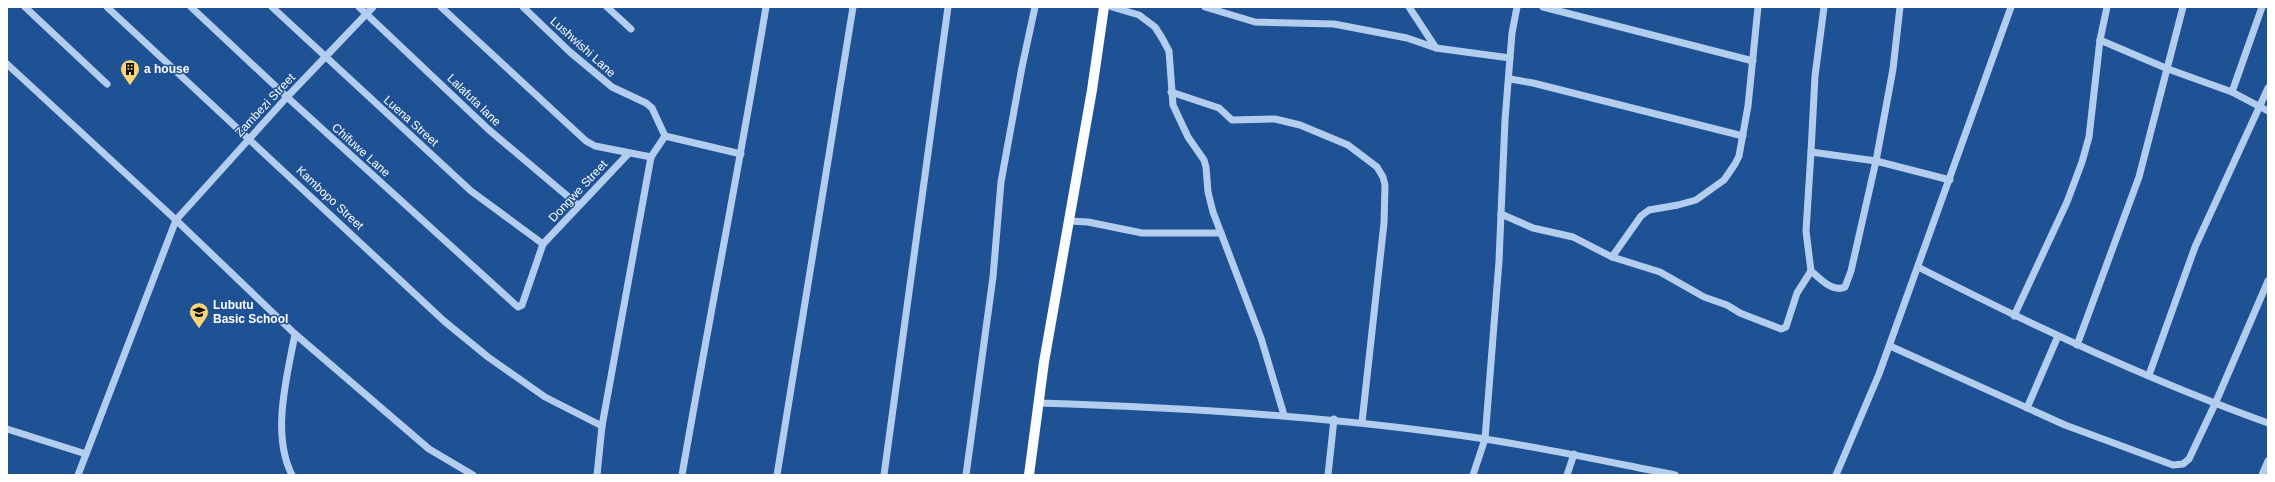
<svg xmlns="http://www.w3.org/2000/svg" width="2275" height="482" viewBox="0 0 2275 482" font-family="Arial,sans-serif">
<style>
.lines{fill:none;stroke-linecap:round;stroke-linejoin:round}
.minor{stroke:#b3cdef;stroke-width:7}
.major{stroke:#fafcff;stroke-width:10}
.labels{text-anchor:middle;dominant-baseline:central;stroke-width:3;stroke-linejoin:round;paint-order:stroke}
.street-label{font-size:12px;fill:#fff;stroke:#1f5195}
.poi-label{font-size:12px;font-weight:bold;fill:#fff;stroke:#1f5195;text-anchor:start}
</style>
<rect width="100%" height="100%" fill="#1f5195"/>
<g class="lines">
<!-- minor -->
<g class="minor">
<path d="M25 7 107 84"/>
<path d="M107 7 444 321 488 357 545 397 602 426"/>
<path d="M191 7 287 97 518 307 522 305 543 244 629 153"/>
<path d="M272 7 471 191 543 244"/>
<path d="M359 7 488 129 578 205"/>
<path d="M441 7 586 141 595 146 651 157"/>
<path d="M523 7 570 52 612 87 646 103 652 108 665 136"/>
<path d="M607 7 631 29"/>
<path d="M1112 7 1139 15 1155 27 1162 38 1169 51 1173 105 1188 137 1204 160 1206 167 1208 192 1213 212 1261 338 1284 415"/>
<path d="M1205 7 1255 22 1334 24 1407 38 1436 48"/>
<path d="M1409 7 1436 48 1510 58"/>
<path d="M1543 7 1753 61"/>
<path d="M1824 7 1815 76 1811 152 1876 161 1893 69 1900 7"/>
<path d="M2100 40 2168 69 2232 92 2268 111"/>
<path d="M7 64 176 220 287 97 373 7"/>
<path d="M1510 79 1533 83 1743 136"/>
<path d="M1171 92 1219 108 1232 120 1275 119 1300 125 1348 145 1377 167 1383 177 1385 185 1384 223 1362 422"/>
<path d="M2232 92 2262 7"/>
<path d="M1811 152 1806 231 1811 271C1820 278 1832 293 1845 287L1851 271 1876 161 1950 180"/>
<path d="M1501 214 1533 228 1573 237 1612 257 1660 272 1704 297 1727 305 1740 313 1781 329 1786 327 1797 293 1811 271"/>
<path d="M1069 221 1088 222 1142 233H1221"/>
<path d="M1612 257 1641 216 1649 210 1678 205 1696 200 1724 180 1735 164 1739 156 1748 106 1758 7"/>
<path d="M1918 267C2031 325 2148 380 2268 423"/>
<path d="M2014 316 2067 202 2082 162 2089 137 2100 40 2107 7"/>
<path d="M2077 345 2139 177 2183 7"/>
<path d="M1890 346 2065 425 2173 465 2183 464 2189 459 2215 404 2268 281"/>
<path d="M2149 375 2195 247 2268 88"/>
<path d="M1039 403C1174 407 1309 415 1443 433 1521 443 1598 460 1675 475"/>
<path d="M2027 408 2058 336"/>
<path d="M7 429 86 454"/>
<path d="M78 475 176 220 295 334 429 449 473 475"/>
<path d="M292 475C271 434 287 377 295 334"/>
<path d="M597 475 602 426 651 157 665 136 741 154"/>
<path d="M682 475C709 319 740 163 766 7"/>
<path d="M777 475 853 7"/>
<path d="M884 475 948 7"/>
<path d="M966 475 993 277 1001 182 1022 67 1035 7"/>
<path d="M1328 475 1334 419"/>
<path d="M1473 475 1485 439 1499 261 1505 120 1512 33 1517 7"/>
<path d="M1567 475 1574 454"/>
<path d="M1836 475 1879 374 2011 7"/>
<path d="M2262 475 2268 461"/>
</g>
<!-- major -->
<path class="major" d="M1029 475 1044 362 1092 90 1104 7"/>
</g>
<!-- icons -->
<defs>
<symbol id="building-pin" viewBox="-11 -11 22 30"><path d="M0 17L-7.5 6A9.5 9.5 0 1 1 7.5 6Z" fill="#fcd673" stroke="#1f5195"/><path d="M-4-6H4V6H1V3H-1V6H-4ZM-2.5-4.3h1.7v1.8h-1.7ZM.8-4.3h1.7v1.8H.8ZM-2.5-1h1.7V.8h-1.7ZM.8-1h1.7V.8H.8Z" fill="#111"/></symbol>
<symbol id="school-pin" viewBox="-11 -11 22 30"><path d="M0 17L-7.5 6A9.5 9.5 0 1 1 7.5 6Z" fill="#fcd673" stroke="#1f5195"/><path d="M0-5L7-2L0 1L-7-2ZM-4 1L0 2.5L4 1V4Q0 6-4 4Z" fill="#111"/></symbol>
</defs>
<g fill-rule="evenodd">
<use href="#building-pin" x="119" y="58" width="22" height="30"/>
<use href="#school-pin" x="188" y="301" width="22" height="30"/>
</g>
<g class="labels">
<!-- street labels -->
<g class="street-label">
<text transform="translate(583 47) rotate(42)">Lushwishi Lane</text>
<text transform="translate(474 100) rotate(44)">Lalafuta lane</text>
<text transform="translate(265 105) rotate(-47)">Zambezi Street</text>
<text transform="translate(411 121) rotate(42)">Luena Street</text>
<text transform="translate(361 150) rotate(42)">Chifuwe Lane</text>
<text transform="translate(578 191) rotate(-47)">Dongwe Street</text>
<text transform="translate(330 198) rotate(43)">Kambopo Street</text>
</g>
<!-- poi labels -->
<g class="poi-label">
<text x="144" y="69">a house</text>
<text x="213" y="305">Lubutu<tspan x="213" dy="14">Basic School</tspan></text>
</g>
</g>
<!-- border -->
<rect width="2275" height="482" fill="none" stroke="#ffffff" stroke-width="16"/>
</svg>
